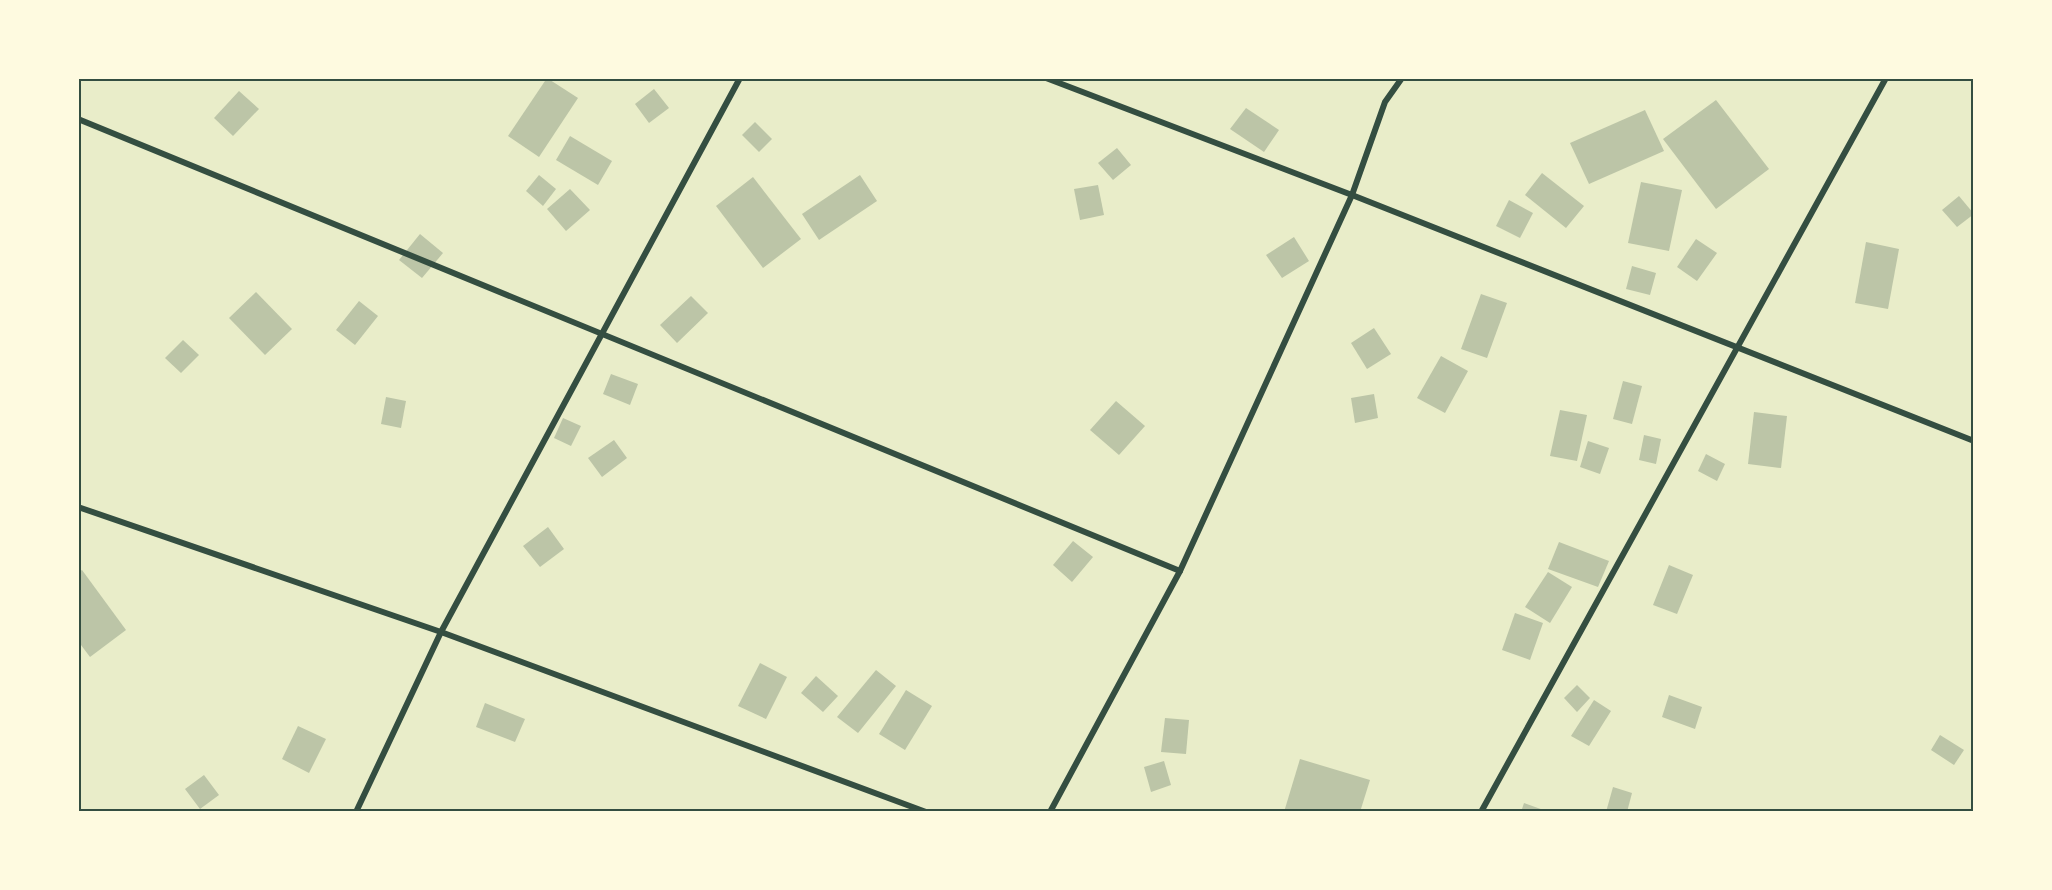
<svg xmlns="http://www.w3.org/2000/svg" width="2052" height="890" viewBox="0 0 2052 890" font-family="Inter,sans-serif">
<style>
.building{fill:#bcc5a7}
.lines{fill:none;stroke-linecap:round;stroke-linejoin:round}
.minor{stroke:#344e41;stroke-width:6}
.neatline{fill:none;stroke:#344e41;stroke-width:2}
</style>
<rect width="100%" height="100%" fill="#e9edc9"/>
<!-- building -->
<g class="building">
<path d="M547 78 578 98 539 157 508 136Z"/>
<path d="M654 89 669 108 649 123 635 104Z"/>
<path d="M239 91 259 109 233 136 214 118Z"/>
<path d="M1716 100 1769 169 1716 209 1663 139Z"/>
<path d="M1246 108 1279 130 1264 152 1230 129Z"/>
<path d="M1645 110 1664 151 1589 184 1570 143Z"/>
<path d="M755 122 772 139 759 152 742 135Z"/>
<path d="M570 136 612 161 598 185 556 160Z"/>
<path d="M1117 148 1131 165 1113 180 1098 163Z"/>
<path d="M1542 173 1584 206 1566 228 1525 195Z"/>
<path d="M539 175 556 189 543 206 526 191Z"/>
<path d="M860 175 877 201 819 240 802 214Z"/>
<path d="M753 177 801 239 763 268 716 206Z"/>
<path d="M1641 182 1682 190 1669 251 1628 243Z"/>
<path d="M1098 185 1104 215 1080 220 1074 189Z"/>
<path d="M570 189 590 210 566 231 547 209Z"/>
<path d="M1959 196 1974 214 1957 227 1942 210Z"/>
<path d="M1509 200 1533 213 1520 238 1496 226Z"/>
<path d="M420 234 443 253 422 278 399 260Z"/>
<path d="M1294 237 1309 261 1282 278 1266 255Z"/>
<path d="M1696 239 1717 253 1697 281 1677 267Z"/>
<path d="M1866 242 1899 249 1888 309 1855 303Z"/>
<path d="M1632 266 1656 273 1650 295 1626 289Z"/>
<path d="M256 292 292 329 265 355 229 318Z"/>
<path d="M1481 294 1507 303 1487 358 1461 349Z"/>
<path d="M691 296 708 313 677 343 660 325Z"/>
<path d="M359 301 378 316 355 345 336 330Z"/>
<path d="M1374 328 1391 354 1367 369 1351 343Z"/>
<path d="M183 340 199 355 181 373 165 358Z"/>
<path d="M1441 356 1468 371 1445 413 1417 398Z"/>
<path d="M611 374 638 384 630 405 603 394Z"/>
<path d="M1623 381 1642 386 1632 424 1613 419Z"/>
<path d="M1374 394 1378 418 1355 423 1351 398Z"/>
<path d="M386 397 406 401 401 428 381 424Z"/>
<path d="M1116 401 1145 426 1119 455 1090 430Z"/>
<path d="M1560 410 1587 415 1577 461 1550 456Z"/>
<path d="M1754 412 1787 416 1781 468 1748 464Z"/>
<path d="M563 418 581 426 571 446 554 438Z"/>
<path d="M1644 435 1661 439 1656 464 1639 460Z"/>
<path d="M614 440 627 458 602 477 588 458Z"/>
<path d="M1588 441 1609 448 1600 474 1580 467Z"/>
<path d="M1706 454 1725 464 1717 481 1698 471Z"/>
<path d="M548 527 564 549 540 567 523 546Z"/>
<path d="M1073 541 1093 557 1072 582 1053 565Z"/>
<path d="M1559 542 1609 561 1598 587 1548 569Z"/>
<path d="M1669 565 1693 575 1677 614 1653 605Z"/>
<path d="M82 570 126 630 90 657 78 641V572Z"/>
<path d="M1548 572 1572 587 1550 623 1525 607Z"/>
<path d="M1515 613 1543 623 1530 660 1502 650Z"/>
<path d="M760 663 787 677 766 719 738 706Z"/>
<path d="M876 670 896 686 858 733 837 717Z"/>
<path d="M816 676 838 696 823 712 801 693Z"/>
<path d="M1577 685 1590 698 1577 712 1564 698Z"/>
<path d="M906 690 932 706 905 750 879 734Z"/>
<path d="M1669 695 1702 707 1695 729 1662 717Z"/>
<path d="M1594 700 1611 711 1589 746 1571 736Z"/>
<path d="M485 703 525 719 515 742 476 727Z"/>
<path d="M1165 718 1189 720 1186 754 1161 752Z"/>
<path d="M298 726 326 739 309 773 282 759Z"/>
<path d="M1940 735 1964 750 1954 765 1931 750Z"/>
<path d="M1300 759 1370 780 1360 812H1284Z"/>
<path d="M1164 761 1171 785 1151 792 1144 767Z"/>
<path d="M204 775 219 795 200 809 185 789Z"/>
<path d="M1613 787 1632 793 1627 812H1606Z"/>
<path d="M1524 803 1549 812H1521Z"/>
</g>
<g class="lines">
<!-- minor -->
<g class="minor">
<path d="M1046 78 1352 195 1974 441"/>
<path d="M78 119 1180 571"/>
<path d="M78 507 441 632 926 812"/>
<path d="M356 812 441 632 740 78"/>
<path d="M1050 812 1180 571 1352 195 1385 102 1402 78"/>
<path d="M1481 812 1886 78"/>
</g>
</g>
<!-- border -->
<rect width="2052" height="890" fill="none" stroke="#fefae0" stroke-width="159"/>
<rect x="80" y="80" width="1892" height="730" class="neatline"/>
</svg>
